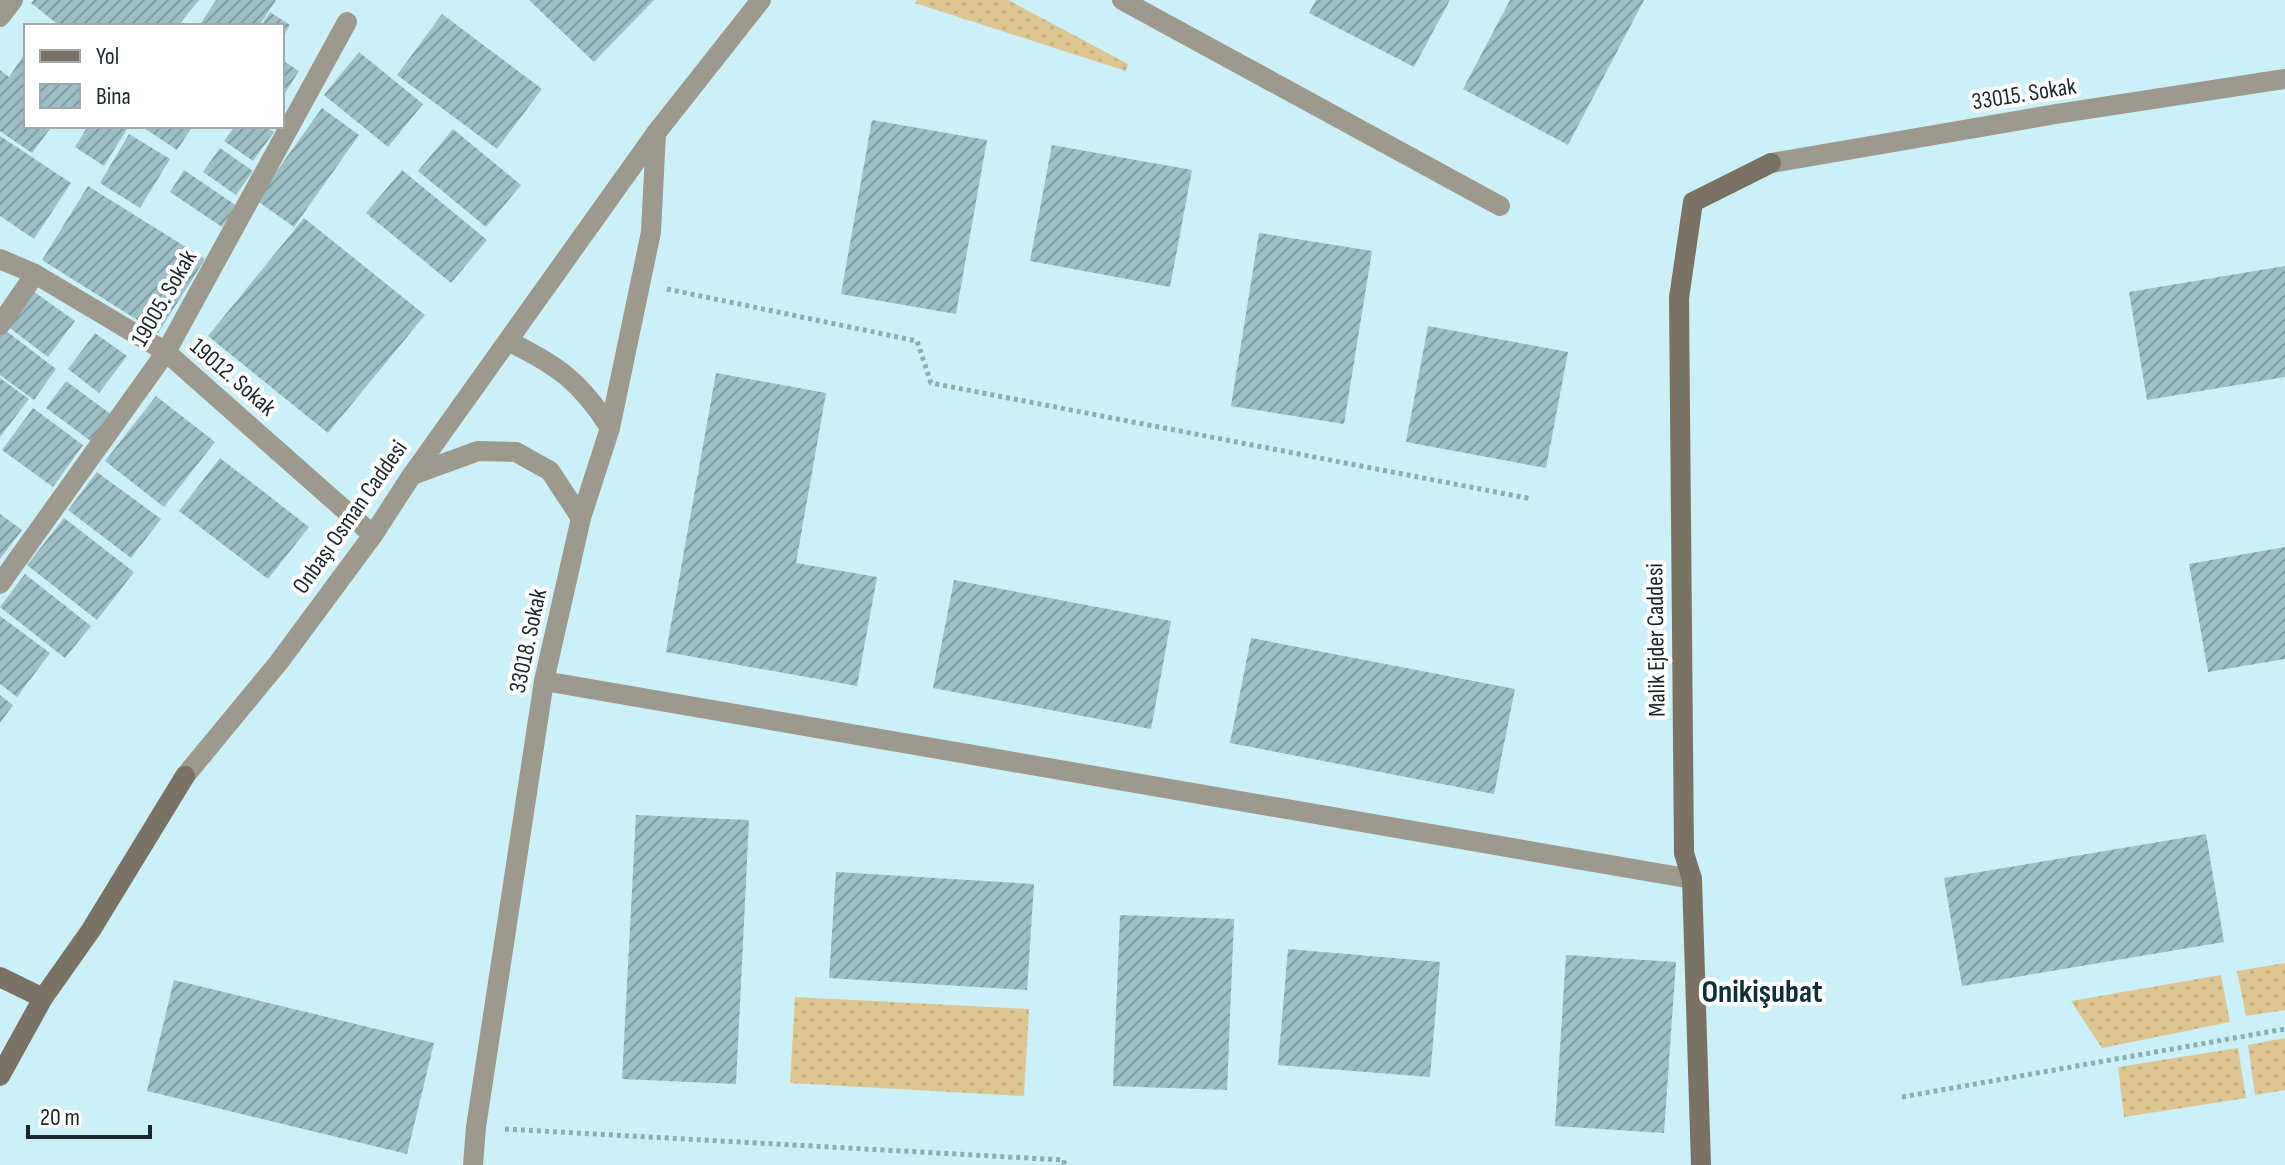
<svg xmlns="http://www.w3.org/2000/svg" width="2285" height="1165" viewBox="0 0 2285 1165" font-family="'Sofia Sans Condensed',sans-serif">
<style>
.grass{fill:url(#grass-dots)}
.building{fill:url(#building-hatch)}
.lines{fill:none;stroke-linecap:round;stroke-linejoin:round}
.path{stroke:#8eabb1;stroke-width:5;stroke-dasharray:4 4;stroke-linecap:butt}
.street{stroke:#9e998d;stroke-width:20}
.secondary{stroke:#7a7262;stroke-width:20}
.labels{text-anchor:middle;dominant-baseline:central;stroke-width:8;stroke-linejoin:round;paint-order:stroke}
.street-label{font-size:24px;fill:#19272a;stroke:#fff}
.district-label{font-size:32px;font-weight:bold;fill:#0f3035;stroke:#fff}
</style>
<defs>
<pattern id="grass-dots" width="8" height="8" patternUnits="userSpaceOnUse" patternTransform="scale(2)"><rect width="8" height="8" fill="#ddc692"/><path d="M2 2h.1M6 6h.1" fill="none" stroke="#bdaa7e" stroke-width="1.8" stroke-linecap="round"/></pattern>
<pattern id="building-hatch" width="6" height="6" patternUnits="userSpaceOnUse" patternTransform="scale(2)"><rect width="6" height="6" fill="#9dc0c7"/><path d="M-1 1l2-2M0 6l6-6M5 7l2-2" fill="none" stroke="#7f9ca2"/></pattern>
</defs>
<rect width="100%" height="100%" fill="#cbf0f7"/>
<!-- grass -->
<g class="grass">
<path d="M917 0H1008L1128 64 1126 71 915 3Z"/>
<path d="M2285 963V1010L2246 1016 2237 971Z"/>
<path d="M2221 975 2230 1022 2102 1048 2071 1001Z"/>
<path d="M795 997 1029 1009 1024 1096 790 1083Z"/>
<path d="M2285 1038V1090L2255 1095 2248 1045Z"/>
<path d="M2238 1048 2246 1098 2124 1117 2118 1067Z"/>
</g>
<!-- building -->
<g class="building">
<path d="M34 0H199L178 26H60L31 3Z"/>
<path d="M216 0H276L259 26H199Z"/>
<path d="M529 0H654L594 62Z"/>
<path d="M1316 0H1450L1414 67 1309 13Z"/>
<path d="M1510 0H1644L1568 145 1463 89Z"/>
<path d="M270 12 290 25 282 39V26H261Z"/>
<path d="M442 14 542 89 497 149 397 75Z"/>
<path d="M26 52V126H52L32 153 0 131V70L9 77Z"/>
<path d="M359 52 423 104 388 147 324 95Z"/>
<path d="M282 60 299 71 282 98Z"/>
<path d="M322 108 359 135 294 227 256 200Z"/>
<path d="M872 120 987 140 956 314 841 294Z"/>
<path d="M88 126H129L104 166 75 147Z"/>
<path d="M141 126H193L177 150Z"/>
<path d="M235 126H265L274 132 253 161 224 141Z"/>
<path d="M453 129 521 185 486 227 418 171Z"/>
<path d="M129 134 170 159 140 208 100 183Z"/>
<path d="M0 136 71 183 34 239 0 216Z"/>
<path d="M1052 145 1192 170 1170 287 1030 261Z"/>
<path d="M220 148 253 171 236 195 203 172Z"/>
<path d="M184 170 237 206 222 227 170 192Z"/>
<path d="M402 170 487 240 451 283 366 213Z"/>
<path d="M88 186 205 259 158 333 42 260Z"/>
<path d="M304 218 425 315 328 433 208 336Z"/>
<path d="M1259 233 1372 251 1344 424 1231 406Z"/>
<path d="M2285 266V377L2147 400 2129 292Z"/>
<path d="M33 291 75 321 48 357 7 326Z"/>
<path d="M1428 326 1568 352 1546 468 1406 442Z"/>
<path d="M5 330 56 369 34 400 0 375V336Z"/>
<path d="M95 333 127 356 99 393 68 369Z"/>
<path d="M716 373 826 393 796 563 877 577 857 686 666 652Z"/>
<path d="M0 378 29 399 0 437Z"/>
<path d="M66 381 112 415 92 442 46 408Z"/>
<path d="M156 396 215 442 164 507 105 461Z"/>
<path d="M33 408 83 445 53 487 2 450Z"/>
<path d="M220 458 309 527 268 579 179 511Z"/>
<path d="M97 472 161 519 131 558 68 510Z"/>
<path d="M0 514 22 530 0 559Z"/>
<path d="M64 518 134 572 97 620 27 565Z"/>
<path d="M2285 547V659L2208 672 2189 564Z"/>
<path d="M25 574 91 626 65 658 0 607Z"/>
<path d="M954 580 1171 621 1151 729 933 688Z"/>
<path d="M0 616 50 653 17 697 0 684Z"/>
<path d="M1251 638 1515 689 1494 794 1230 743Z"/>
<path d="M0 695 13 705 0 723Z"/>
<path d="M636 815 749 820 736 1084 622 1079Z"/>
<path d="M2206 834 2224 942 1962 986 1944 878Z"/>
<path d="M836 872 1034 884 1027 990 829 978Z"/>
<path d="M1120 915 1234 919 1227 1090 1113 1086Z"/>
<path d="M1288 949 1440 962 1430 1077 1278 1065Z"/>
<path d="M1566 955 1676 962 1664 1133 1555 1126Z"/>
<path d="M174 980 434 1043 407 1154 147 1091Z"/>
</g>
<g class="lines">
<!-- path -->
<g class="path">
<path d="M667 289 917 341 931 383 1532 499"/>
<path d="M1902 1097 2285 1029"/>
<path d="M505 1129 1064 1160V1165"/>
</g>
<!-- street -->
<g class="street">
<path d="M1122 0 1500 206"/>
<path d="M0 17 13 0"/>
<path d="M1771 163 2056 114 2285 79"/>
<path d="M0 259 35 274 166 352 373 535"/>
<path d="M0 325 35 274"/>
<path d="M508 341C557 365 580 381 610 428"/>
<path d="M412 475 478 451 516 452 550 471 581 518"/>
<path d="M0 584 166 352 347 22"/>
<path d="M544 681 1692 879"/>
<path d="M185 776 279 662 373 535 412 475 656 133 761 0"/>
<path d="M473 1165 476 1127 544 681 581 518 610 428 651 232 656 133"/>
</g>
<!-- secondary -->
<g class="secondary">
<path d="M0 977 43 998"/>
<path d="M0 1076 43 998 91 930 185 776"/>
<path d="M1701 1165 1692 879 1684 853 1679 298 1693 202 1771 163"/>
</g>
</g>
<g class="labels">
<!-- street labels -->
<g class="street-label">
<text transform="translate(2024 94) rotate(-9)">33015. Sokak</text>
<text transform="translate(164 298) rotate(-60)">19005. Sokak</text>
<text transform="translate(233 377) rotate(41)">19012. Sokak</text>
<text transform="translate(350 517) rotate(-55)">Onbaşı Osman Caddesi</text>
<text transform="translate(1656 640) rotate(-91)">Malik Ejder Caddesi</text>
<text transform="translate(528 641) rotate(-78)">33018. Sokak</text>
</g>
<!-- district labels -->
<g class="district-label">
<text x="1762" y="992">Onikişubat</text>
</g>
</g>
<!-- legend -->
<rect x="24" y="24" width="260" height="104" fill="#ffffff" stroke="#a3a9aa" stroke-width="2"/>
<rect x="40" y="50" width="40" height="12" fill="#7a7262" stroke="#a3a9aa" stroke-width="2"/>
<text x="96" y="64" font-size="24" fill="#19272a">Yol</text>
<rect x="40" y="84" width="40" height="24" fill="url(#building-hatch)" stroke="#a3a9aa" stroke-width="2"/>
<text x="96" y="104" font-size="24" fill="#19272a">Bina</text>
<!-- scale -->
<path d="M28 1125v12h122v-12" fill="none" stroke="#19272a" stroke-width="4"/>
<text x="40" y="1125" font-size="24" fill="#19272a" stroke="#ffffff" stroke-width="6" paint-order="stroke">20 m</text>
</svg>
